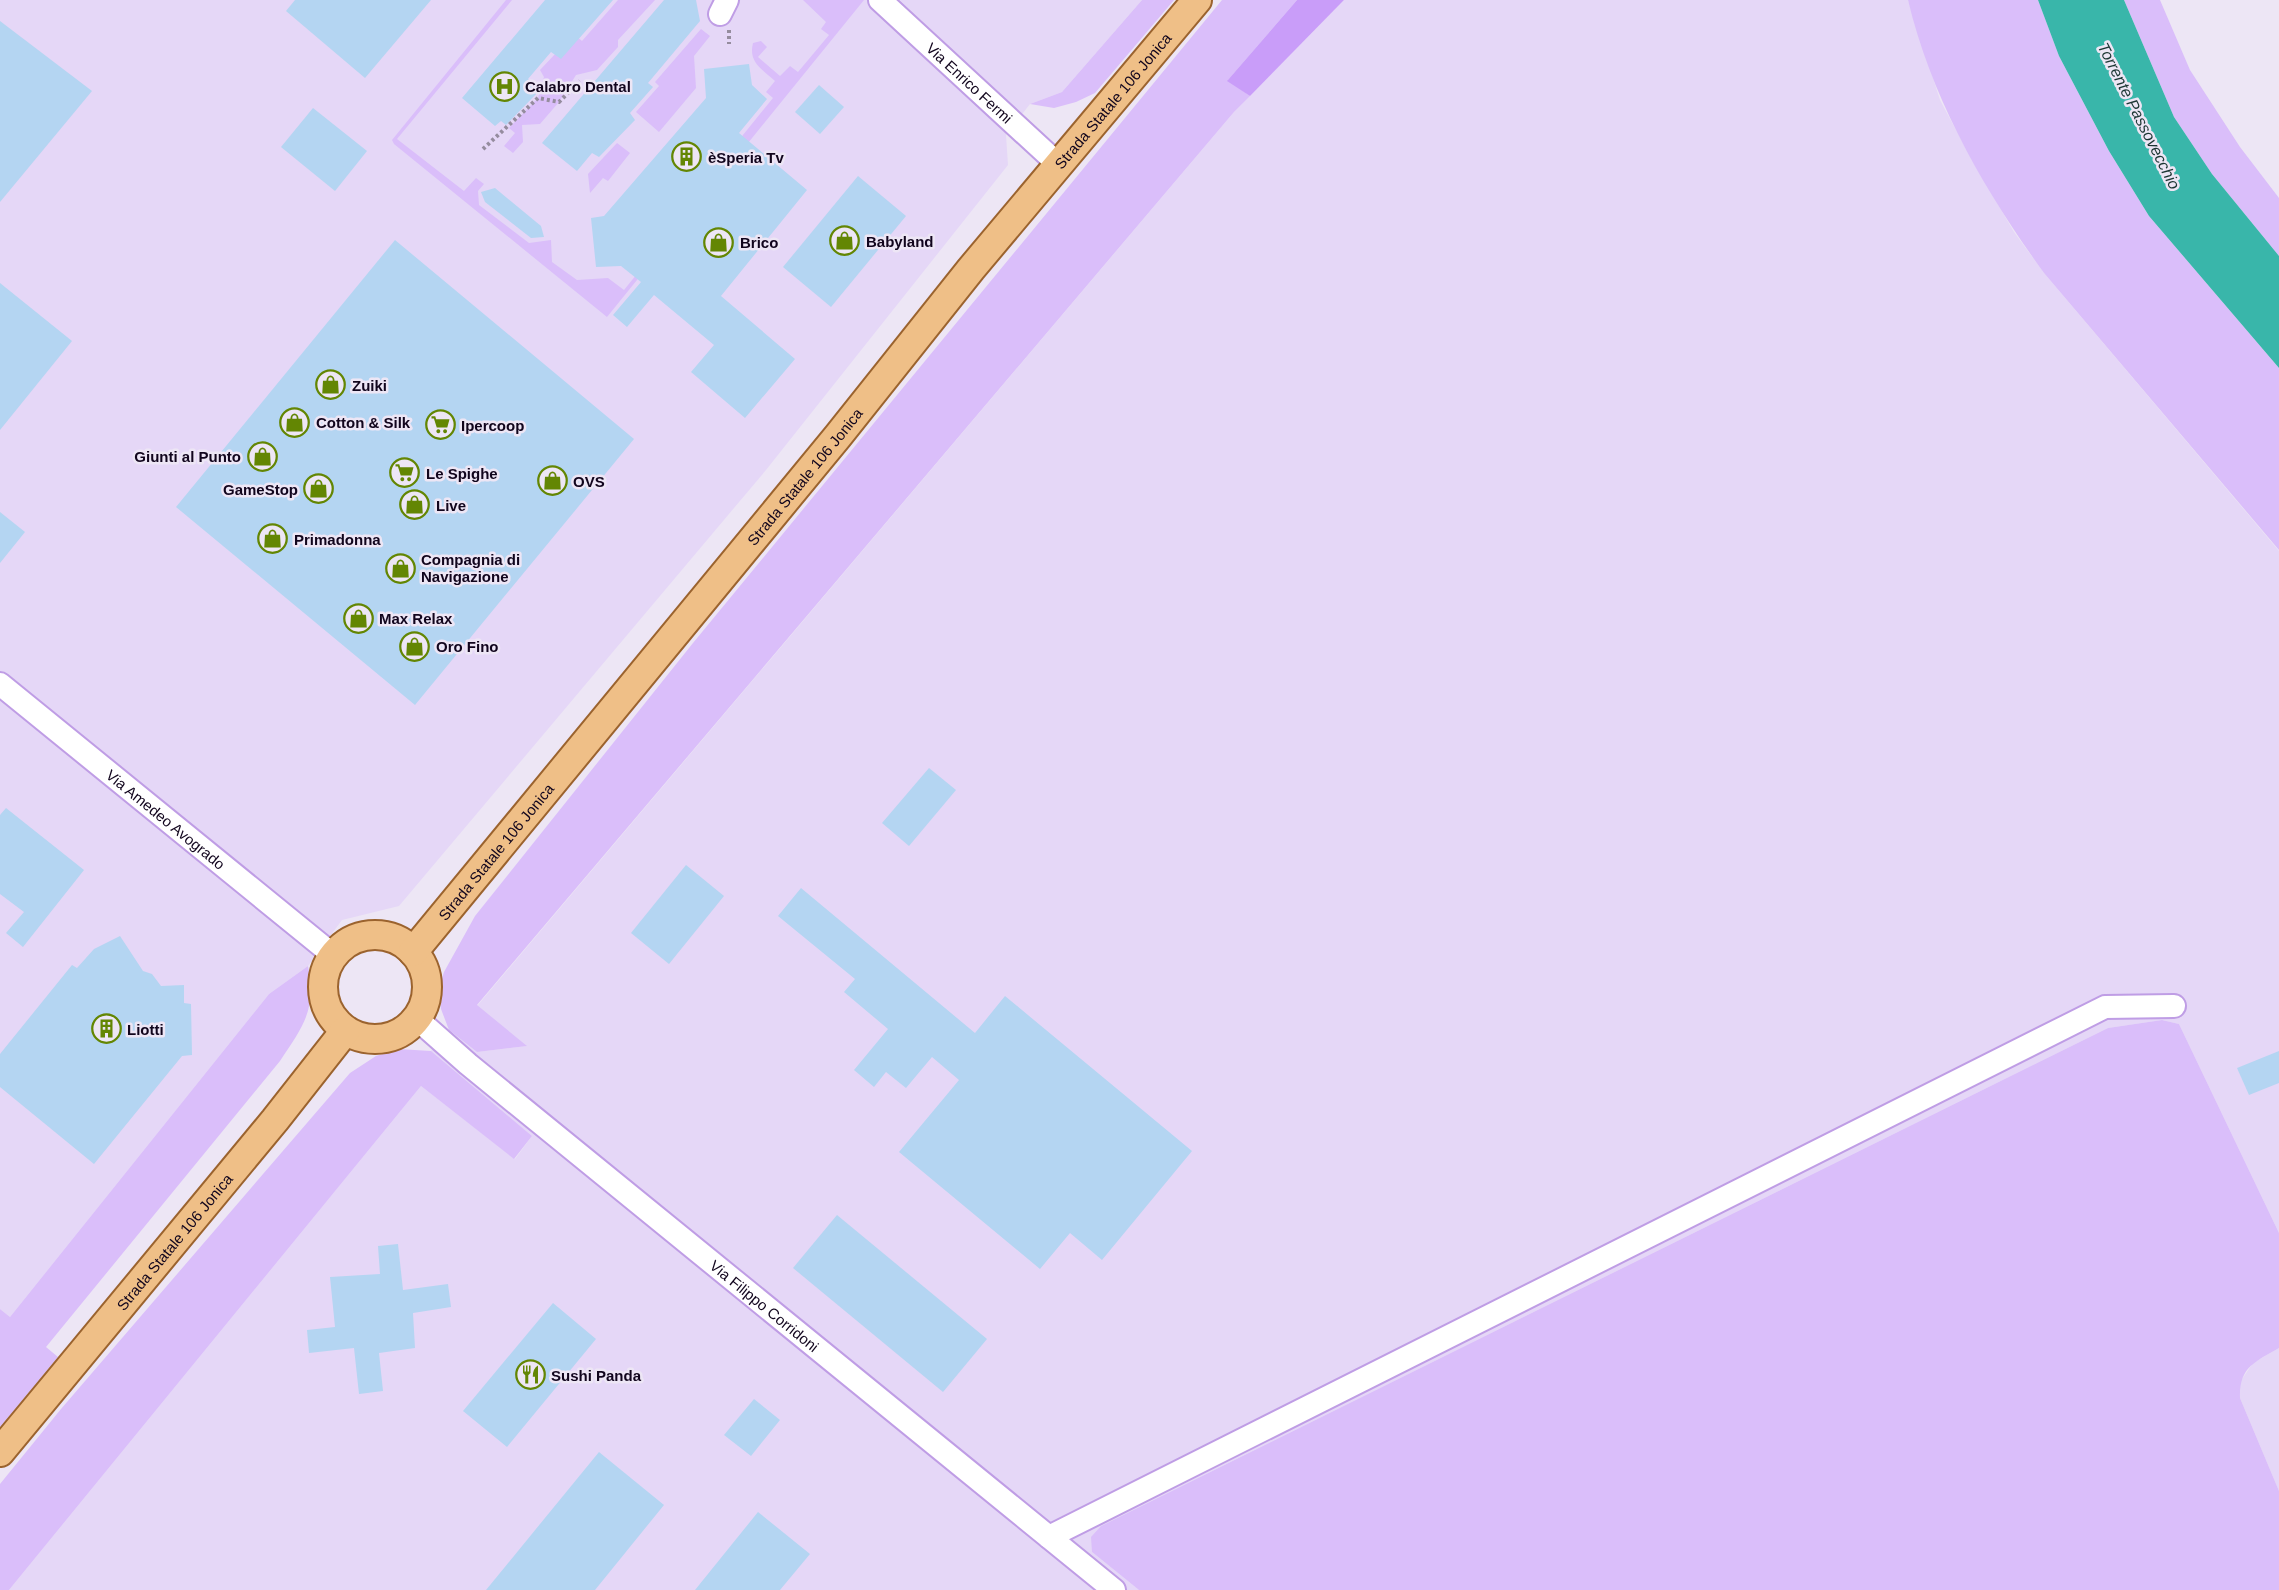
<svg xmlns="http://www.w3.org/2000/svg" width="2279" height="1590" viewBox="0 0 2279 1590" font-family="Arial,sans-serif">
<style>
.built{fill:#e5d7f7}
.green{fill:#dabefa}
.forest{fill:#c99df9}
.water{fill:#39b6aa}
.building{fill:#b4d5f2}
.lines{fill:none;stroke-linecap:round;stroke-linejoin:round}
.minor-casing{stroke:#bf9de5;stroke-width:26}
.major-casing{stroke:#9b632e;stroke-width:32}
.path{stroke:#958c9e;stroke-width:4;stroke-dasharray:3 3;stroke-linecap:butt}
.minor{stroke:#fff;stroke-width:22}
.major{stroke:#efbf87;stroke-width:28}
.labels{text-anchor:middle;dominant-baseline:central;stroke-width:5;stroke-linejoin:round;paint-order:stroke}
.street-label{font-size:15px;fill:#11051d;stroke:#ede6f5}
.poi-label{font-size:15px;font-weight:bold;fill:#11051d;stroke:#ede6f5;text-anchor:start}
.water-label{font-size:16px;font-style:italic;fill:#1c3633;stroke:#ede6f5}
</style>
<rect width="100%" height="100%" fill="#ede6f5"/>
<!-- built -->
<g class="built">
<path d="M0 0H1142L1062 92 1030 104 1006 135 1008 165 766 470 399 906 342 920 308 966 269 994 10 1317 0 1309Z"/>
<path d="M1344 0H1908L1940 100 1972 160 2014 232 2044 273 2279 551V1233L2179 1024 2162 1020 2108 1028 1101 1526 1092 1552 1139 1590H9L421 1086 515 1159 532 1136 431 1051 449 1030 477 1052 526 1046 477 1006 1234 112Z"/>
<path d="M2279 1348V1491L2240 1398V1382L2253 1363Z"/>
</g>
<!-- green -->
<g class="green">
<path d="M506 0H512L397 139 464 191 476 178 484 184 478 191 479 205 529 243 551 240 552 262 577 280 608 278 624 290 683 217 679 214 773 98 766 92 775 81C762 69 748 62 753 43L761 41 767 47 758 57 780 76 790 66 798 72 829 35 821 29 826 22 803 0H864L607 317 394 144 392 140Z"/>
<path d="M618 0H655L618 40V47L597 70 576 75 559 102 540 124 522 125 523 142 513 153 504 146 515 133 509 128 538 98 544 77 540 70 574 34 582 41Z"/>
<path d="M1142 0H1174L1095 93 1076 102 1054 108 1030 104 1062 92Z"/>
<path d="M1222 0H1297L1228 80 1250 96 1234 112 477 1005 527 1046 477 1052 449 1030 441 1009 438 991 444 972 475 916 693 643Z"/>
<path d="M1908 0H2038L2059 56 2109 151 2149 216 2279 368V550L2044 273C1984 190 1932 100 1908 0Z"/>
<path d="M2124 0H2160L2190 70 2240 147 2279 198V256L2212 174 2174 117Z"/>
<path d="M701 29 710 36 694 56 696 88 659 132 636 112 659 86 655 82Z"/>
<path d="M617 143 630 153 608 181 603 178 590 193 588 174Z"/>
<path d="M308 966C317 1010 303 1026 280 1061L46 1347 58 1357 0 1427V1309L10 1317 269 994Z"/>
<path d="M2162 1020 2179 1024 2279 1233V1348C2255 1362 2239 1367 2240 1398L2279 1491V1590H1139L1092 1552 1091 1537 1101 1526 2108 1028Z"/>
<path d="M398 1049 431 1051 532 1136 514 1159 421 1086 9 1590H0V1484L61 1409 350 1073 376 1056Z"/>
</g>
<!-- forest -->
<path class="forest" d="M1297 0H1344L1250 96 1227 81Z"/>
<!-- water -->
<path class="water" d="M2038 0H2124L2174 117 2212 174 2279 256V368L2149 216 2109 151 2059 56Z"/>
<!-- building -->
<g class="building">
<path d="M295 0H431L365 78 286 11Z"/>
<path d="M545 0H613L561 59 551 52 528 79 540 90 506 125 501 121 495 126 462 98Z"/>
<path d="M664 0H696L700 21 648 83 653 87 630 113 635 120 599 157 592 153 577 171 542 143Z"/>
<path d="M0 21 92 91 0 202Z"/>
<path d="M749 64 752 85 767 99 739 133 807 190 721 296 795 359 745 418 691 372 714 345 654 295 627 327 613 315 641 282 621 266 596 267 591 218 604 216 706 98 704 69Z"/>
<path d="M819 85 844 107 820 134 795 112Z"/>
<path d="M313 108 367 151 335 191 281 147Z"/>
<path d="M858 176 906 216 831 307 783 267Z"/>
<path d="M495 188 541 226 544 237 531 238 485 202 481 192Z"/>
<path d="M395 240 634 439 415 705 176 507Z"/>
<path d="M0 283 72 341 0 430Z"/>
<path d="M0 512 25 532 0 563Z"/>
<path d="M929 768 956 790 909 846 882 823Z"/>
<path d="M6 808 84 870 23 947 6 933 24 912 0 894V815Z"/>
<path d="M686 865 724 896 669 964 631 933Z"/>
<path d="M801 888 975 1033 1005 996 1192 1151 1102 1260 1070 1233 1040 1269 899 1152 959 1080 932 1057 906 1088 886 1072 874 1087 854 1070 888 1029 844 992 855 979 778 916Z"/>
<path d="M120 936 143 971 152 974 161 986 184 985V1003L191 1004 192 1055 182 1056 94 1164 0 1087V1054L72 965 77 968 94 949Z"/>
<path d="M2279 1051V1083L2249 1095 2237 1068Z"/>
<path d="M837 1215 987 1339 943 1392 793 1268Z"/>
<path d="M398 1244 403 1290 448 1284 451 1307 413 1313 415 1348 379 1353 383 1391 359 1394 354 1348 309 1353 307 1330 335 1327 330 1277 380 1274 378 1246Z"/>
<path d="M553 1303 596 1339 507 1447 463 1411Z"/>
<path d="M754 1399 780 1420 751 1456 724 1435Z"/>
<path d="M599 1452 664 1505 595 1590H486Z"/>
<path d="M758 1512 810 1554 780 1590H695Z"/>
</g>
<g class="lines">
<defs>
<g id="minor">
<path id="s1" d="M880 0 1059 165"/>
<path d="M720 14 727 0"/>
<path id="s2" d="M0 684 333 955"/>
<path id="s3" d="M416 1018 468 1064 1114 1590"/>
<path d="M1049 1537 2105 1007 2174 1006"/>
</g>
<g id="major">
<circle cx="375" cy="987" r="52"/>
<path id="s4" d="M413 952 838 436 971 269 1197 0"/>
<path id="s5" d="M0 1452 275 1120 345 1031"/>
</g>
</defs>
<!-- minor casing -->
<use href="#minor" class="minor-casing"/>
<!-- major casing -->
<use href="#major" class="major-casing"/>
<!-- path -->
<g class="path">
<path d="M729 30V44"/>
<path d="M483 149 538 98 559 102 580 81"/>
</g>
<!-- minor -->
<use href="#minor" class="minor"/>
<!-- major -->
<use href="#major" class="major"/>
</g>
<!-- icons -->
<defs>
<symbol id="hospital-ring" viewBox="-11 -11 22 22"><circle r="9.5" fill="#ede6f5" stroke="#638603" stroke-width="1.5"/><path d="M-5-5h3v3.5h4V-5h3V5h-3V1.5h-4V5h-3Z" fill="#638603"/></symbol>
<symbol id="building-ring" viewBox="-11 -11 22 22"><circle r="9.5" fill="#ede6f5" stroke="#638603" stroke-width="1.5"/><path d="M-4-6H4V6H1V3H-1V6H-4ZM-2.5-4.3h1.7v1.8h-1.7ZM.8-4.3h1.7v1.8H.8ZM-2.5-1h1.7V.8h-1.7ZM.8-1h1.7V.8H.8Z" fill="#638603"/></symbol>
<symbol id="shop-ring" viewBox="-11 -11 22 22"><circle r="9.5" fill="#ede6f5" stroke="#638603" stroke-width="1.5"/><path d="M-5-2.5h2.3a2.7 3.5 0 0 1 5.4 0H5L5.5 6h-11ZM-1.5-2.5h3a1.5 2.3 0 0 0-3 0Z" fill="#638603"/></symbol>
<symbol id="supermarket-ring" viewBox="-11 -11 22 22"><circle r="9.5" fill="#ede6f5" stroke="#638603" stroke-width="1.5"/><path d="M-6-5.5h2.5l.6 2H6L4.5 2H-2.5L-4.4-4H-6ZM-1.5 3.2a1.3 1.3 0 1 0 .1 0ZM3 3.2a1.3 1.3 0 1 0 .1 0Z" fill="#638603"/></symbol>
<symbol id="restaurant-ring" viewBox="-11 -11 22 22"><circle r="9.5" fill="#ede6f5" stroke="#638603" stroke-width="1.5"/><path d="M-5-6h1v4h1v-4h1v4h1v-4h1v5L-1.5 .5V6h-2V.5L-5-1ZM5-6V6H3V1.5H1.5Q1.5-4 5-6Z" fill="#638603"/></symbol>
</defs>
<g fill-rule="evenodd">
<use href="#hospital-ring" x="488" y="70" width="33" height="33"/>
<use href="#building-ring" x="670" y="140" width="33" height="33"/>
<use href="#shop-ring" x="828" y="224" width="33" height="33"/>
<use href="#shop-ring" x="702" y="226" width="33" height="33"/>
<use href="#shop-ring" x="314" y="368" width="33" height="33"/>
<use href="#shop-ring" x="278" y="406" width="33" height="33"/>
<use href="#supermarket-ring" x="424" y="408" width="33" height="33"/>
<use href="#shop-ring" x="246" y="440" width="33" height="33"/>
<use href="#supermarket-ring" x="388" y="456" width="33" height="33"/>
<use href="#shop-ring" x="536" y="464" width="33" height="33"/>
<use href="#shop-ring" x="302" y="472" width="33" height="33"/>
<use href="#shop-ring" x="398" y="488" width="33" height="33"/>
<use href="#shop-ring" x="256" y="522" width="33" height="33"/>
<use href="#shop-ring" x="384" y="552" width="33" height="33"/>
<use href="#shop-ring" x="342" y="602" width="33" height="33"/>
<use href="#shop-ring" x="398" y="630" width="33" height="33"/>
<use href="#building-ring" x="90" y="1012" width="33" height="33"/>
<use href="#restaurant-ring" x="514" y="1358" width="33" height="33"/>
</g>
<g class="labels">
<!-- street labels -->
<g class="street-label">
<text stroke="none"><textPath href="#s1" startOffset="122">Via Enrico Fermi</textPath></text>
<text stroke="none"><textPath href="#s4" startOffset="1102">Strada Statale 106 Jonica</textPath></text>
<text stroke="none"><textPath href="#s4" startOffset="616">Strada Statale 106 Jonica</textPath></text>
<text stroke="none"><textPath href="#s2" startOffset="214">Via Amedeo Avogrado</textPath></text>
<text stroke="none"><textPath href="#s4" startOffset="130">Strada Statale 106 Jonica</textPath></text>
<text stroke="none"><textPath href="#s5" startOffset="273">Strada Statale 106 Jonica</textPath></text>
<text stroke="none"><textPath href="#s3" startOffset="452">Via Filippo Corridoni</textPath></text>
</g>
<!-- poi labels -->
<g class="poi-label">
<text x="525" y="86">Calabro Dental</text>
<text x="708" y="157">èSperia Tv</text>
<text x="866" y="241">Babyland</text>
<text x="740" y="242">Brico</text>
<text x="352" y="385">Zuiki</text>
<text x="316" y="422">Cotton &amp; Silk</text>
<text x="461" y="425">Ipercoop</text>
<text x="241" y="456" text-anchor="end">Giunti al Punto</text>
<text x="426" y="473">Le Spighe</text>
<text x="573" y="481">OVS</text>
<text x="298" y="489" text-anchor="end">GameStop</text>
<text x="436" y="505">Live</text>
<text x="294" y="539">Primadonna</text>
<text x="421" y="559">Compagnia di<tspan x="421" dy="17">Navigazione</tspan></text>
<text x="379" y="618">Max Relax</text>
<text x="436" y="646">Oro Fino</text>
<text x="127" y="1029">Liotti</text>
<text x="551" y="1375">Sushi Panda</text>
</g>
<!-- water labels -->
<g class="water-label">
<text transform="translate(2139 116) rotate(63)">Torrente Passovecchio</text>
</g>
</g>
</svg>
